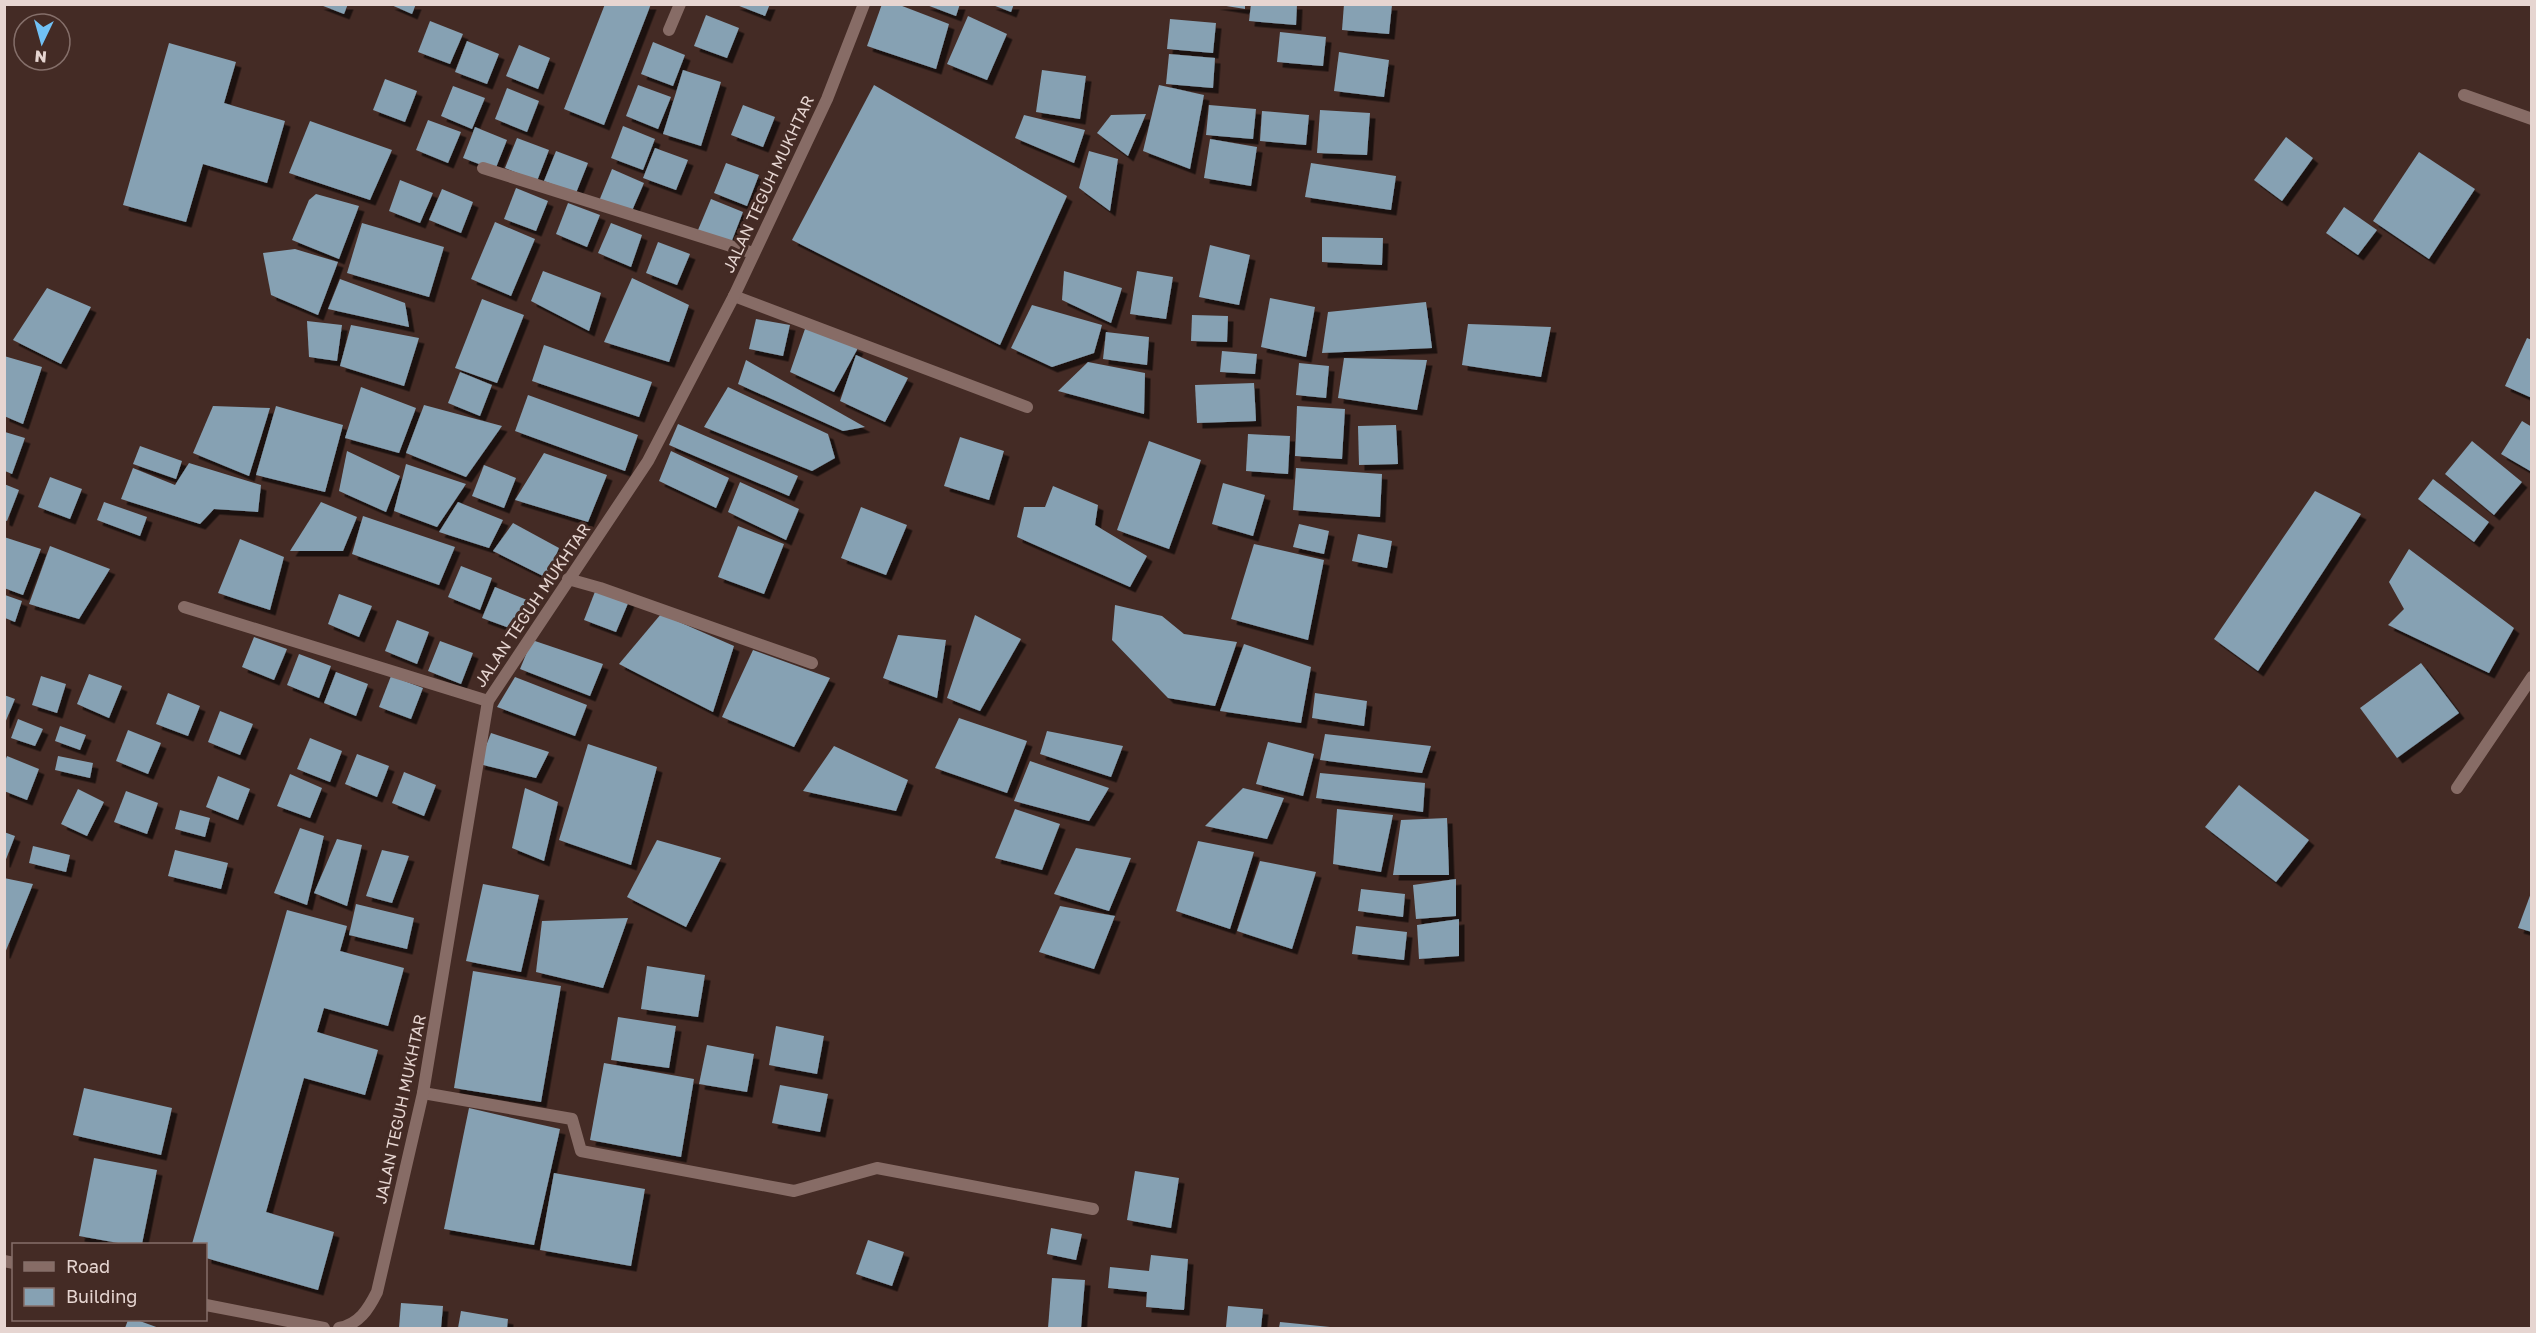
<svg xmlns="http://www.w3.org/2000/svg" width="2536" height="1333" viewBox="0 0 2536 1333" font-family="'Golos Text',sans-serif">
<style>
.building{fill:#86a1b3;filter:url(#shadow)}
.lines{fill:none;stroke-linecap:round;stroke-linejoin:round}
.street{stroke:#876c66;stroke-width:12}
.labels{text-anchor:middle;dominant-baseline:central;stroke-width:6;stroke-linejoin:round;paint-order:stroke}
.street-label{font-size:16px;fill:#e6d5d1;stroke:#442b25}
</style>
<defs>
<filter id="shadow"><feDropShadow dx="5.5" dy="5.5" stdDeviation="0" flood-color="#0009"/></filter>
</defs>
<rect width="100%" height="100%" fill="#442b25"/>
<!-- building -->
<g class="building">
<path d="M318 4H348L344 14Z"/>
<path d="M389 4H416L412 14Z"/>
<path d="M605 4H651L604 125 564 109Z"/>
<path d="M734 4H770L765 16Z"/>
<path d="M882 4H897L949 24 936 69 867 46Z"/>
<path d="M924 4H960L956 16Z"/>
<path d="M990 4H1014L1011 12Z"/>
<path d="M1214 4H1245V9Z"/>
<path d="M1251 4H1297L1296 25 1249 21Z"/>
<path d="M1344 4 1392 5 1389 34 1342 30Z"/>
<path d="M706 15 739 28 727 58 694 46Z"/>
<path d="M968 16 1007 34 987 80 947 64Z"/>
<path d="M1170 19 1216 23 1213 53 1167 49Z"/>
<path d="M430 21 463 34 450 64 418 52Z"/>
<path d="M1280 32 1326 37 1323 66 1277 62Z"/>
<path d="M467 41 499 54 487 84 455 72Z"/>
<path d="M653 42 685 55 673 86 641 74Z"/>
<path d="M169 43 236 62 224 103 285 121 267 183 203 164 186 222 123 205Z"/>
<path d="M519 45 550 58 538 89 506 76Z"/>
<path d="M1339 52 1389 60 1384 97 1334 91Z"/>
<path d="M1169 54 1215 58 1213 88 1166 84Z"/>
<path d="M683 70 721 82 701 146 663 134Z"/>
<path d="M1042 70 1086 76 1080 119 1036 112Z"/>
<path d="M385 79 417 91 405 122 373 110Z"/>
<path d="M638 85 671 97 658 129 626 116Z"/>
<path d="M874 85 1067 196 1000 345 792 240Z"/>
<path d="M1159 85 1204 95 1190 169 1143 151Z"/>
<path d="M453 86 485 98 472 129 441 116Z"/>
<path d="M507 88 539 101 527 132 495 119Z"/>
<path d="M743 105 775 117 763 147 731 135Z"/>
<path d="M1209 105 1256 109 1253 139 1206 135Z"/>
<path d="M1320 110 1370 113 1367 155 1317 153Z"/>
<path d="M1262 111 1309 115 1306 145 1260 141Z"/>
<path d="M1146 114 1128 156 1097 133 1111 115Z"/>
<path d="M1024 115 1085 130 1074 163 1015 138Z"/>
<path d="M428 120 461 132 448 163 416 150Z"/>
<path d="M310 121 392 150 370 200 289 173Z"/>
<path d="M623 126 655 139 643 170 611 158Z"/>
<path d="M475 127 507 140 495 170 463 158Z"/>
<path d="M2286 137 2313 158 2282 201 2254 180Z"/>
<path d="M517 138 549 150 537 181 505 168Z"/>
<path d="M1210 139 1257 147 1251 186 1204 178Z"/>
<path d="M655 148 688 160 676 190 643 178Z"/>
<path d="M556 151 588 163 576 193 544 181Z"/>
<path d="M1089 151 1118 159 1110 211 1079 188Z"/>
<path d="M2419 152 2475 189 2429 259 2373 221Z"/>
<path d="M726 163 759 175 747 206 714 193Z"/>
<path d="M1311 163 1396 176 1391 210 1305 197Z"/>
<path d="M612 169 644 183 631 213 599 201Z"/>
<path d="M400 180 433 193 420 223 389 211Z"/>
<path d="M516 188 548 201 536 231 504 219Z"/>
<path d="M442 189 473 202 461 233 429 220Z"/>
<path d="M316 194 359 206 339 259 292 240 309 200Z"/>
<path d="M711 199 743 212 731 243 698 230Z"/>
<path d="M568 203 600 215 587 247 556 234Z"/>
<path d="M2344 207 2377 230 2358 255 2326 233Z"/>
<path d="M495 222 535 239 511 296 471 279Z"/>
<path d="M362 223 444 247 429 297 347 273Z"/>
<path d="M611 223 642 235 631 267 598 253Z"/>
<path d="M1322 237 1383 238 1382 265 1322 262Z"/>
<path d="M658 242 690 254 677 285 646 273Z"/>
<path d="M1210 245 1250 255 1239 305 1199 297Z"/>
<path d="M295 249 338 262 318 315 271 295 263 253Z"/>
<path d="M543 271 601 293 589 331 531 301Z"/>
<path d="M1064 271 1122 288 1111 323 1062 300Z"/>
<path d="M1137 271 1173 277 1166 319 1130 314Z"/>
<path d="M632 278 689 305 669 362 604 342Z"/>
<path d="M340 279 405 303 409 327 328 309Z"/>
<path d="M47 288 91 307 61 364 13 340Z"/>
<path d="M1270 298 1315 307 1306 357 1261 347Z"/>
<path d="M482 299 524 315 497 383 455 368Z"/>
<path d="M1426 302 1432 348 1322 353 1328 312Z"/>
<path d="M1032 305 1102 325 1094 353 1052 367 1011 348Z"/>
<path d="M1192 315 1228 316 1227 342 1191 341Z"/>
<path d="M756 319 790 325 783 356 749 349Z"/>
<path d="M307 321 342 325 337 361 309 357Z"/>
<path d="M1468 324 1551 327 1541 377 1462 365Z"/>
<path d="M351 325 419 338 404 386 340 366Z"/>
<path d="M806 326 858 348 834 392 790 372Z"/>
<path d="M1106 332 1149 337 1147 365 1103 359Z"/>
<path d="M2527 338 2532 340V398L2505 386Z"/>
<path d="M544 345 652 382 639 417 532 381Z"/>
<path d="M1222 351 1257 354 1255 374 1220 372Z"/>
<path d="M856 355 908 378 885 422 840 401Z"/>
<path d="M4 356 42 367 23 424 4 416Z"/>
<path d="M1344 358 1427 360 1417 410 1338 398Z"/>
<path d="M746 360 865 427 843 431 738 384Z"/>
<path d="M1088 362 1145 373 1144 414 1058 391Z"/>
<path d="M1299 363 1329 366 1326 398 1296 395Z"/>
<path d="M460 372 492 385 480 416 448 403Z"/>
<path d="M1254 383 1256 421 1197 423 1195 385Z"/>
<path d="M361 387 416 408 399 453 345 438Z"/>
<path d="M728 387 828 434 835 458 812 471 704 427Z"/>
<path d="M528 395 638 435 625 471 515 431Z"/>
<path d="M424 405 502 426 466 477 406 453Z"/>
<path d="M213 406 270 408 249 476 193 453Z"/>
<path d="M276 406 343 425 325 492 256 475Z"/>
<path d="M1297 406 1345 409 1342 459 1295 456Z"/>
<path d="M2522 421 2532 427V472L2501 454Z"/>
<path d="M678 424 798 476 789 496 669 445Z"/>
<path d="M1396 425 1398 464 1359 465 1358 426Z"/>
<path d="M5 432 25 438 12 474 5 471Z"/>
<path d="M1248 434 1290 436 1288 474 1246 471Z"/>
<path d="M960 437 1004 451 989 500 944 486Z"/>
<path d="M1149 441 1201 460 1169 549 1117 530Z"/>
<path d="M2472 441 2522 482 2494 515 2445 474Z"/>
<path d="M140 446 182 461 176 479 133 464Z"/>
<path d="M347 451 400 476 386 512 339 491Z"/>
<path d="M671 451 729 478 716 508 659 481Z"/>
<path d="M544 453 607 475 588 522 515 500Z"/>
<path d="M189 463 261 485 258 512 214 509 200 524 121 499 133 468 175 485Z"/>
<path d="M406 464 466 484 437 527 394 511Z"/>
<path d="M484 465 516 478 504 508 472 496Z"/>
<path d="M1296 468 1382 474 1380 517 1293 510Z"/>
<path d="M50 477 82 489 70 519 38 507Z"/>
<path d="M2433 479 2489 522 2474 542 2418 499Z"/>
<path d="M740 482 799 509 786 540 728 512Z"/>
<path d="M1223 483 1265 495 1253 536 1212 524Z"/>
<path d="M4 484 19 490 7 521 4 520Z"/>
<path d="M1053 486 1098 505 1095 525 1147 556 1130 587 1017 537 1024 507H1045Z"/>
<path d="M2315 491 2361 514 2258 671 2214 639Z"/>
<path d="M104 502 147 517 140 536 97 520Z"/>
<path d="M321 502 357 517 343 551H290Z"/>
<path d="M458 502 503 520 489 548 439 532Z"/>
<path d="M861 507 907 525 886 575 841 558Z"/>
<path d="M363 516 455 547 439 585 352 554Z"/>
<path d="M513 523 559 548 547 578 493 551Z"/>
<path d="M1299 524 1329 531 1324 554 1293 547Z"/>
<path d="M738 526 784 544 764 594 718 577Z"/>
<path d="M1358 534 1392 541 1387 568 1352 561Z"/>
<path d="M4 537 41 549 23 595 4 588Z"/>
<path d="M240 539 284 557 270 610 218 593Z"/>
<path d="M1254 544 1324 560 1308 640 1231 619Z"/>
<path d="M50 546 110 569 79 619 29 604Z"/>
<path d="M2409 549 2514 628 2489 673 2388 625 2404 609 2389 582Z"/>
<path d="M461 566 492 578 480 610 448 597Z"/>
<path d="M495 587 527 600 515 630 482 618Z"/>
<path d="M596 589 629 601 616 632 584 620Z"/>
<path d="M339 594 372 606 359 637 328 624Z"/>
<path d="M5 595 22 601 15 622 5 618Z"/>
<path d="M1115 605 1162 616 1184 634 1237 642 1215 706 1168 698 1112 640Z"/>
<path d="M661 614 734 646 713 712 619 664Z"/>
<path d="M975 615 1021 639 980 711 947 698Z"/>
<path d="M397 620 429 632 417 664 385 651Z"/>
<path d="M898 635 946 640 937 698 883 678Z"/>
<path d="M254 637 287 649 274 680 242 667Z"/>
<path d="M532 640 603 664 590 696 520 669Z"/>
<path d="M440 641 473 653 461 684 428 671Z"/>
<path d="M1244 644 1311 667 1301 723 1220 711Z"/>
<path d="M753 650 830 678 794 747 722 717Z"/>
<path d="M299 654 331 666 319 698 287 685Z"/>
<path d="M2421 663 2459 713 2397 758 2360 708Z"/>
<path d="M336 672 368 684 356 716 324 703Z"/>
<path d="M89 674 122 686 109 718 77 704Z"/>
<path d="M41 676 66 684 57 713 32 705Z"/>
<path d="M391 676 423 688 411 719 379 707Z"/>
<path d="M515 677 587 705 575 736 497 707Z"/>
<path d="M168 693 200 706 188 736 156 724Z"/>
<path d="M1315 693 1367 701 1364 726 1312 718Z"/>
<path d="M4 695 15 699 5 723H4Z"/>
<path d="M220 711 253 724 240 755 208 742Z"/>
<path d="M959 718 1027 741 1007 793 935 768Z"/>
<path d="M18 719 43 729 35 746 11 738Z"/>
<path d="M60 726 86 735 80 750 55 741Z"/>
<path d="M128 730 161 743 148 774 116 761Z"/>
<path d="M1047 731 1123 746 1111 777 1040 754Z"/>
<path d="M491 733 549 752 536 778 479 764Z"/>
<path d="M1325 734 1431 746 1422 773 1320 760Z"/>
<path d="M310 738 342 751 330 782 297 769Z"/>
<path d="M1268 742 1314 754 1303 796 1256 784Z"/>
<path d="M588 744 657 767 631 865 559 840Z"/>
<path d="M834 746 908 780 896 811 803 791Z"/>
<path d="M357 754 389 766 377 797 345 784Z"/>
<path d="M7 756 39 769 27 800 4 791V764Z"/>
<path d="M58 756 93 763 90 778 55 770Z"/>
<path d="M1030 761 1109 788 1089 821 1014 801Z"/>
<path d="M404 772 436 785 424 816 392 803Z"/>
<path d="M1320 773 1425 783 1423 812 1316 798Z"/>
<path d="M290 774 322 788 310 818 277 806Z"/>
<path d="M218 776 250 789 238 820 206 807Z"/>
<path d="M2239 785 2309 840 2276 882 2205 827Z"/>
<path d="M525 788 558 802 544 861 512 848Z"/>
<path d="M1243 788 1284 798 1267 839 1205 826Z"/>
<path d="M78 789 104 802 87 836 61 824Z"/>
<path d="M126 791 158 803 147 834 114 822Z"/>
<path d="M1015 809 1060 824 1042 870 995 858Z"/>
<path d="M1337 809 1393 815 1381 872 1333 864Z"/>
<path d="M180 810 210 818 205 837 175 829Z"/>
<path d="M1447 818 1449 875H1393L1401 820Z"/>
<path d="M300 828 324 836 307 905 274 893Z"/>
<path d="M4 832 15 836 5 862H4Z"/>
<path d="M337 839 362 845 347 906 314 893Z"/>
<path d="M657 840 721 858 686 927 627 897Z"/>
<path d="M1198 841 1254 852 1230 929 1176 911Z"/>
<path d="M33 846 70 855 66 872 29 863Z"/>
<path d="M1076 848 1131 858 1109 911 1054 894Z"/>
<path d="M175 850 228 863 221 889 168 876Z"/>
<path d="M382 850 409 856 392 903 366 896Z"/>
<path d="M1260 861 1316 872 1292 949 1237 931Z"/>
<path d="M4 878 33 884 5 953H4Z"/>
<path d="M1456 879V916L1416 919 1413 885Z"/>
<path d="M483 884 539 895 521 972 466 961Z"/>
<path d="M1361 889 1405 894 1403 917 1358 911Z"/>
<path d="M2531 893H2532V932L2518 928Z"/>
<path d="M356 904 414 918 407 949 349 935Z"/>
<path d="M1060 906 1115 916 1094 969 1039 952Z"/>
<path d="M287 910 347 926 340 951 404 968 388 1026 324 1008 317 1032 378 1050 365 1095 304 1078 266 1212 334 1232 318 1290 206 1258V1244H192Z"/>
<path d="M628 918 603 988 536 972 542 921Z"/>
<path d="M1459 919V956L1419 959 1417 925Z"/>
<path d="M1356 926 1407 932 1404 960 1352 954Z"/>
<path d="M647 966 705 975 698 1017 641 1009Z"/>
<path d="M473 971 561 986 541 1102 454 1088Z"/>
<path d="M618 1017 676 1026 669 1068 611 1060Z"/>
<path d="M776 1026 824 1036 817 1074 769 1065Z"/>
<path d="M707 1045 754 1054 747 1092 699 1084Z"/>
<path d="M604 1063 694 1079 681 1157 590 1140Z"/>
<path d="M780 1085 828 1094 820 1132 772 1123Z"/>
<path d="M84 1088 172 1108 161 1155 73 1135Z"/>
<path d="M469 1108 560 1129 534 1245 444 1229Z"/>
<path d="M94 1158 157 1170 142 1244H124L79 1236Z"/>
<path d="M1135 1171 1179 1178 1171 1228 1127 1220Z"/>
<path d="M554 1173 645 1189 631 1266 540 1250Z"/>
<path d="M1051 1228 1082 1234 1076 1260 1047 1254Z"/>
<path d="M868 1240 904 1252 892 1286 856 1274Z"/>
<path d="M1151 1255 1188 1259 1184 1310 1146 1307 1147 1292 1108 1288 1110 1267 1149 1271Z"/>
<path d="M1052 1278 1085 1280 1081 1328H1048Z"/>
<path d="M401 1303 443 1306 441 1328H399Z"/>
<path d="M1228 1306 1263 1309 1261 1328 1226 1327Z"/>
<path d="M461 1311 508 1319 507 1328H458Z"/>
<path d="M128 1320H137L159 1328H125Z"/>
<path d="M1280 1322 1330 1327V1328H1279Z"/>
</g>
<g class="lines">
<!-- street -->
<g class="street">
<path d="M669 30 680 4"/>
<path d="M2464 95 2532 119"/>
<path d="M483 168 753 253"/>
<path d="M734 296 1027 407"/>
<path d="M568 579 600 588 812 663"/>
<path d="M184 607 488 701"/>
<path d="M2457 788 2532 677"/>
<path d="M423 1093 572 1119 581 1151 794 1191 877 1168 1093 1209"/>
<path d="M4 1261 14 1263"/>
<path d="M206 1305 324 1328"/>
<path d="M339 1328C359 1324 368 1310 377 1292L423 1093 488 701 648 461 734 296 827 99 864 4"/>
</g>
</g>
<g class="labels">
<!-- street labels -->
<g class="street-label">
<text transform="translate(768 184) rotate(-65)">JALAN TEGUH MUKHTAR</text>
<text transform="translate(532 605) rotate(-56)">JALAN TEGUH MUKHTAR</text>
<text transform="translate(400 1109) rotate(-78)">JALAN TEGUH MUKHTAR</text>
</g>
</g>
<!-- border -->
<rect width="2536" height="1333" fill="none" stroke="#e6d5d1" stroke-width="12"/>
<!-- legend -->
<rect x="12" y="1243" width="195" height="78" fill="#442b25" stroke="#856f6a" stroke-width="1.5"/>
<rect x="24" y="1262" width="30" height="9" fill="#876c66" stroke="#856f6a" stroke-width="1.5"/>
<text x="66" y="1273" font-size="18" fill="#e6d5d1">Road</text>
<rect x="24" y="1288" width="30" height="18" fill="#86a1b3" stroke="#856f6a" stroke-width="1.5"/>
<text x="66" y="1303" font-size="18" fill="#e6d5d1">Building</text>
<!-- north arrow -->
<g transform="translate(42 42) rotate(185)"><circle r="28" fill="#442b25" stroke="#856f6a" stroke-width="1.5"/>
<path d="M0-4.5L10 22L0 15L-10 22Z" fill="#71c1f5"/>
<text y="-9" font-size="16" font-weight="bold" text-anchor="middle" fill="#e6d5d1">N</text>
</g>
</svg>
